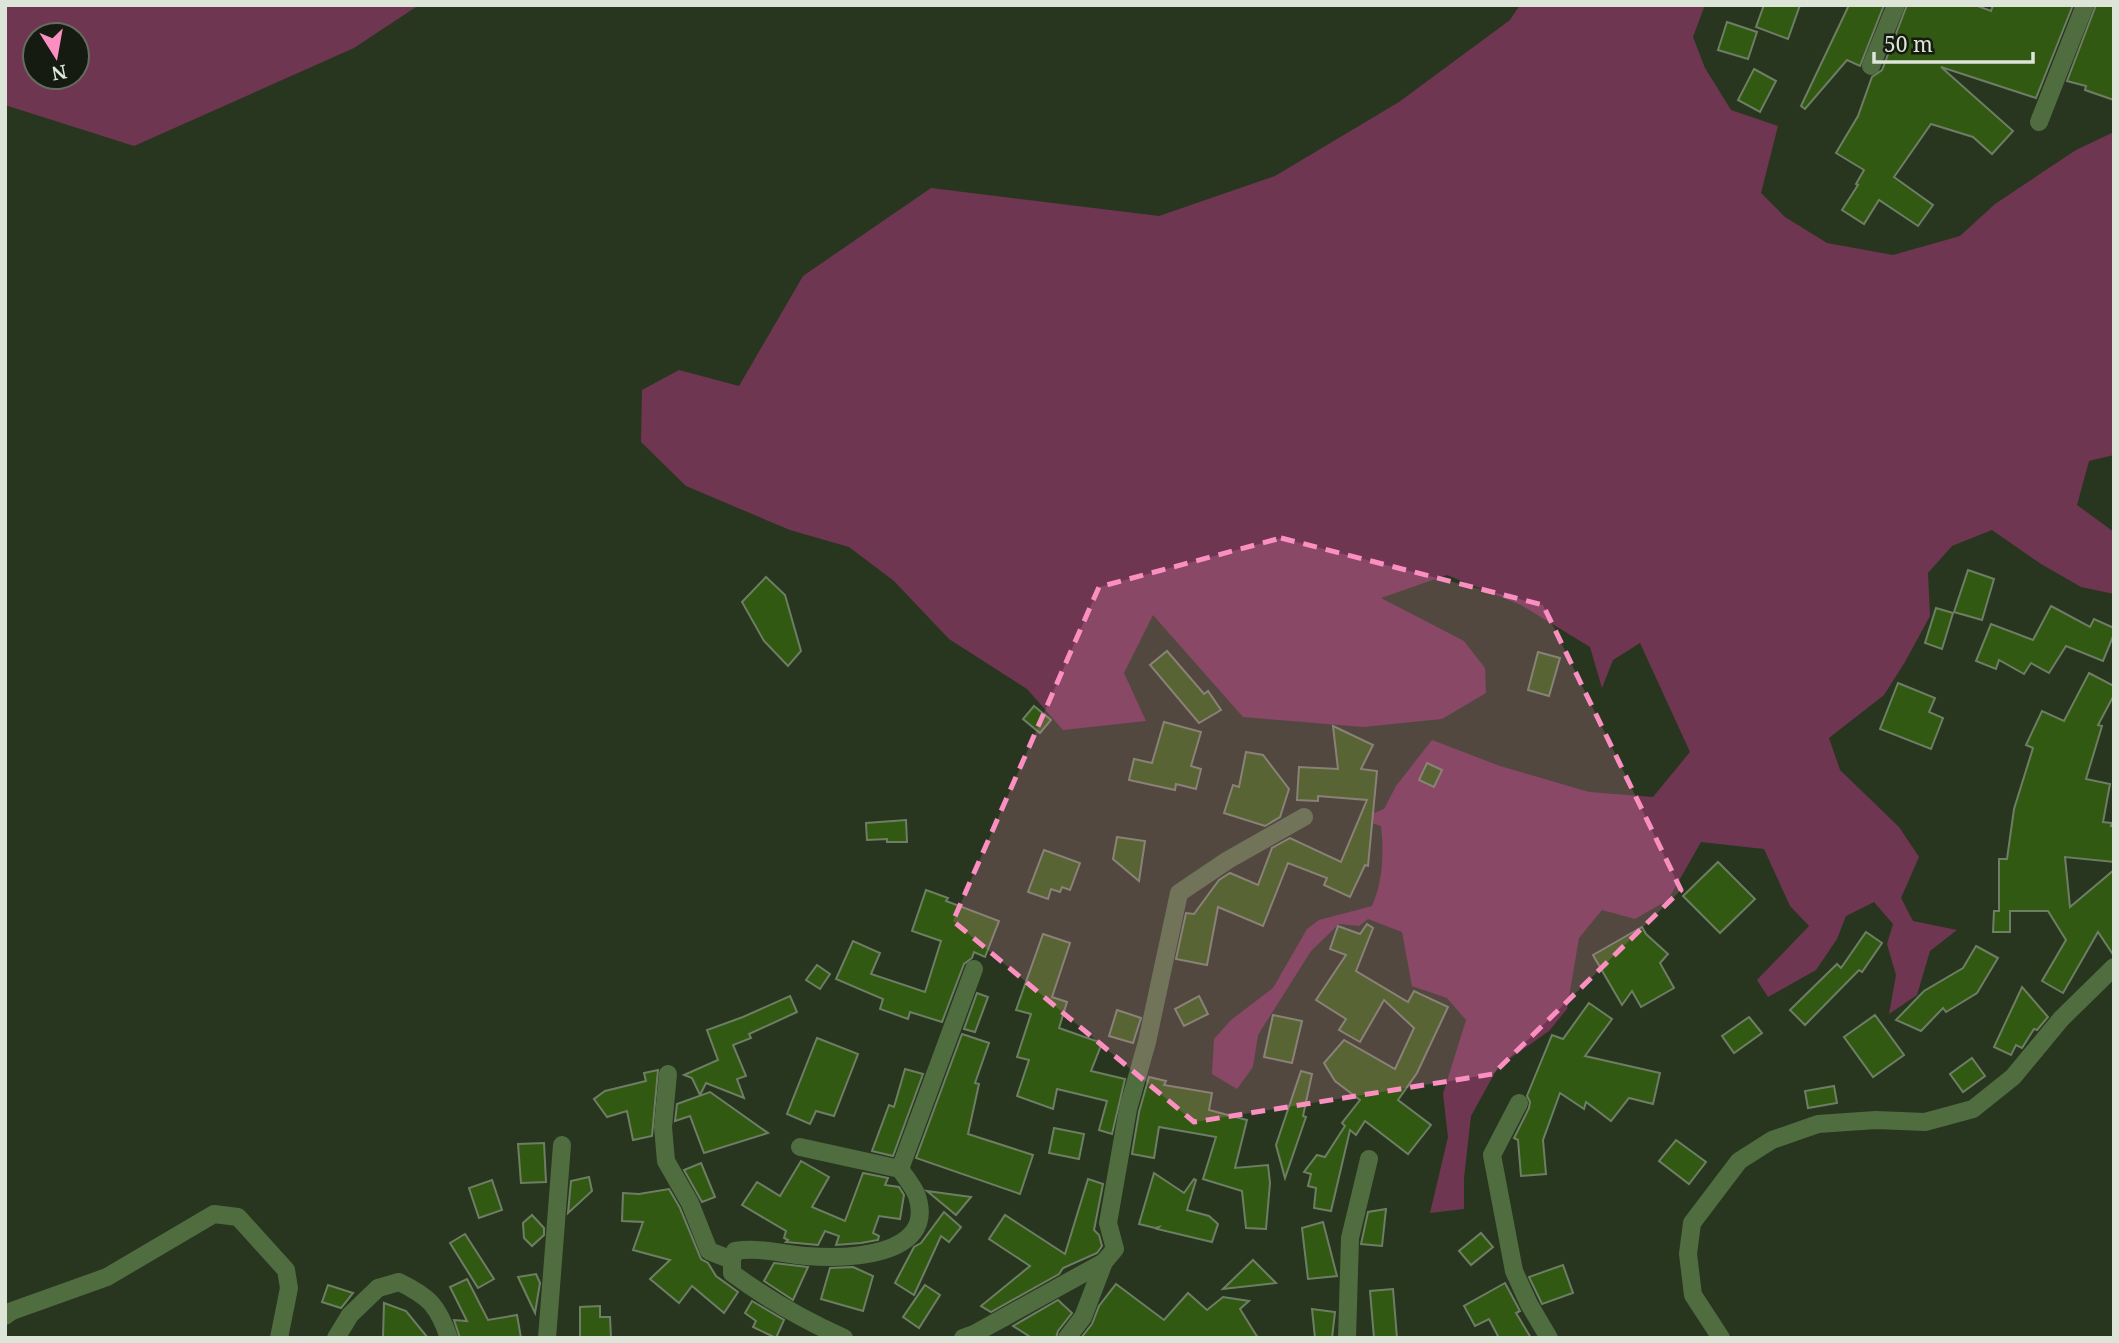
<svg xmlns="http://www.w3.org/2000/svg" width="2119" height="1343" viewBox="0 0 2119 1343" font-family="'Noto Serif',serif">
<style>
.green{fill:#6f3651;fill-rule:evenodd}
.building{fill:#315911;stroke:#6e7e65;stroke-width:2}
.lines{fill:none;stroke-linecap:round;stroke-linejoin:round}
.street{stroke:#506d40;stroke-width:18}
.marked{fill:#fc8fc1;fill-opacity:0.2;stroke:#fc8fc1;stroke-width:5;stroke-dasharray:14 9;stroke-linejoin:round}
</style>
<rect width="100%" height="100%" fill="#283620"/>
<!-- green -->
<g class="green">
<path d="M5 5H419L354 48 134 146 5 105ZM35 35H77V77H35Z"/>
<path d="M1520 5H1705L1693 37 1705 68 1731 110 1778 126 1761 193 1785 217 1827 243 1893 255 1960 236 1995 204 2076 150 2114 132V455L2089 461 2077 505 2114 532V594L2081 587 2041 564 1992 530 1952 546 1928 573 1930 616 1905 662 1884 695 1829 738 1840 770 1899 827 1919 857 1901 898 1913 921 1957 930 1930 951 1917 995 1889 1014 1896 975 1887 944 1893 924 1874 902 1846 916 1837 939 1816 970 1768 997 1757 980 1809 926 1790 906 1764 849 1701 842 1668 900 1635 919 1602 910 1579 938 1567 1009 1549 1031 1498 1067 1471 1116 1464 1178V1209L1430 1213 1448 1137 1443 1094 1466 1020 1447 998 1412 986 1402 932 1368 919 1359 926 1339 924 1311 951 1258 1035 1253 1067 1237 1089 1212 1074 1214 1039 1231 1020 1273 988 1307 929 1319 920 1372 906C1383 881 1384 853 1381 826L1360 819 1384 809 1396 786 1432 740 1500 766 1589 792 1653 797 1690 752 1640 643 1613 660 1602 688 1590 647 1521 605 1447 575 1381 598 1464 641 1485 668 1486 693 1442 719 1363 727 1243 717 1153 615 1124 673 1146 721 1063 730 1027 689 949 639 894 581 849 547 790 530 686 486 641 442 642 390 679 370 739 386 803 276 931 188 1159 216 1275 176 1399 102 1510 20Z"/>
</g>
<!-- building -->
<g class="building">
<path d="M1764 5H1800L1788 39 1756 27Z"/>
<path d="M1849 5H1884L1860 66 1847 60 1805 109 1801 106Z"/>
<path d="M1907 5H1975L1991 11 1993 5H2073L2036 98 1941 67 2013 131 1992 154 1973 137 1931 124 1894 177 1933 205 1918 226 1879 200 1864 224 1842 210 1858 185 1856 184 1864 170 1836 153 1858 116 1872 77 1882 70Z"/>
<path d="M2096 5H2114V100L2085 90 2086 86 2067 81Z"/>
<path d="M1727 22 1757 32 1748 59 1718 50Z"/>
<path d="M1754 69 1776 81 1760 112 1738 100Z"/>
<path d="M1968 570 1994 579 1982 620 1954 612Z"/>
<path d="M766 577 785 595 801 651 788 666 764 641 742 602Z"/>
<path d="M2051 606 2090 627 2094 619 2114 628V634L2103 661 2066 646 2049 673 2031 663 2024 674 1999 660 1996 669 1976 661 1991 624 2033 640Z"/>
<path d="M1936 608 1953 613 1942 649 1925 643Z"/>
<path d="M1167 651 1204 694 1208 691 1221 710 1199 723 1150 665Z"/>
<path d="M1538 652 1560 658 1549 696 1528 690Z"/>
<path d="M2089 673 2114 686V695L2098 725 2102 726 2086 779 2110 784 2103 822 2112 823 2111 826H2114V862L2065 857 2070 907 2114 870V956L2098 932 2063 993 2042 981 2066 940 2048 911H2010V932H1993L1994 911H1999V859H2007L2014 809 2033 748 2026 745 2042 711 2064 721Z"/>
<path d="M1898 683 1935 698 1929 712 1943 718 1931 749 1880 729Z"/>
<path d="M1034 706 1051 720 1040 733 1023 719Z"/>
<path d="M1164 722 1201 732 1191 766 1201 769 1196 789 1176 784 1175 790 1129 780 1134 759 1152 763Z"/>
<path d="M1333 726 1373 745 1361 769 1377 771 1368 866 1365 865 1350 897 1324 885 1327 878 1288 863 1263 926 1218 907 1207 965 1176 959 1186 913 1194 914 1219 880 1230 873 1258 885 1272 848 1290 838 1341 862 1367 800 1318 796V801L1297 800 1299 767 1338 769Z"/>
<path d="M1246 752 1263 755 1289 789 1280 817 1265 826 1224 813 1233 785 1239 787Z"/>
<path d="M1427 763 1442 770 1434 787 1419 780Z"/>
<path d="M906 820 907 842H887V839L867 840 866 823Z"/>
<path d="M1117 837 1145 841 1139 881 1113 859Z"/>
<path d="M1044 850 1080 863 1070 890 1062 887 1060 892 1051 889 1048 899 1028 892Z"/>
<path d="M1718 862 1755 899 1720 933 1683 896Z"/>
<path d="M926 890 948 898 946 901 999 921 985 957 974 952 972 958 964 964 942 1022 910 1012 908 1019 880 1009 883 999 836 979 853 941 880 953 871 974 925 992 941 941 912 931Z"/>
<path d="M1367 924 1373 928 1356 971 1408 1002 1414 991 1448 1007 1417 1073 1398 1100 1431 1125 1408 1154 1365 1121 1356 1135 1350 1130 1331 1211 1314 1208 1316 1188 1308 1186 1311 1174 1304 1172 1317 1155 1325 1157 1345 1126 1342 1123 1360 1100 1335 1081 1324 1063 1344 1040 1395 1069 1414 1028 1384 1000 1360 1042 1339 1030 1346 1019 1316 1000 1346 955 1330 949 1338 926 1360 934Z"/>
<path d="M1642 927 1646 934 1668 954 1660 963 1674 988 1641 1007 1632 991 1622 1005 1593 955Z"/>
<path d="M1866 932 1882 943 1862 972 1859 970 1805 1025 1790 1010 1837 964 1841 968Z"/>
<path d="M1043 934 1070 943 1052 997 1067 1002 1059 1028 1102 1043 1091 1071 1125 1079 1112 1134 1099 1130 1107 1101 1057 1089 1053 1109 1017 1096 1029 1060 1017 1057 1031 1014 1016 1010Z"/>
<path d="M1976 946 1998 958 1977 993 1946 1012 1943 1008 1921 1031 1896 1020 1924 991 1963 968Z"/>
<path d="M817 965 830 974 820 989 806 980Z"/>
<path d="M2022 987 2048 1017 2037 1030 2034 1029 2022 1048 2016 1045 2011 1055 1994 1047Z"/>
<path d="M977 993 988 997 975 1032 964 1029Z"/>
<path d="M790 996 797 1012 749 1034 751 1038 733 1045 746 1076 737 1079 744 1098 706 1083 700 1095 692 1078 684 1075 718 1060 707 1030 743 1017Z"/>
<path d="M1199 996 1208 1014 1184 1026 1175 1009Z"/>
<path d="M1589 1003 1612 1019 1585 1056 1660 1073 1653 1104 1629 1098 1611 1121 1586 1102 1584 1109 1560 1093 1543 1140 1546 1174 1521 1176 1518 1140 1514 1138 1529 1108 1530 1102 1527 1096 1531 1086 1552 1035 1563 1039Z"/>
<path d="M1117 1010 1141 1018 1133 1043 1109 1036Z"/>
<path d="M1273 1015 1302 1021 1292 1063 1264 1057Z"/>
<path d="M1875 1015 1904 1055 1873 1077 1844 1037Z"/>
<path d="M1749 1017 1762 1033 1734 1053 1722 1036Z"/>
<path d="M962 1034 989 1043 975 1083 979 1084 968 1134 1033 1155 1020 1194 916 1158Z"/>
<path d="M817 1038 858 1054 834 1116 816 1111 810 1124 787 1114Z"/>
<path d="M1972 1058 1985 1076 1963 1092 1950 1074Z"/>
<path d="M905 1069 923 1074 893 1156 872 1151 889 1105 894 1107Z"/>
<path d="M658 1070 652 1136 633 1140 627 1111 607 1117 594 1099 605 1091 646 1081 644 1073Z"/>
<path d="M1301 1071 1312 1074 1303 1116 1306 1117 1285 1178 1276 1145Z"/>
<path d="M1149 1077 1166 1081 1164 1085 1212 1093 1209 1110 1247 1120 1235 1168 1268 1165 1270 1183 1266 1229 1246 1228 1242 1191 1203 1179 1216 1137 1159 1127 1154 1158 1132 1154 1139 1112Z"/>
<path d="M1834 1086 1837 1103 1808 1108 1805 1091Z"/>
<path d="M710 1092 768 1133 704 1153 690 1116 675 1121 677 1104Z"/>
<path d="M1054 1128 1084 1134 1079 1159 1049 1153Z"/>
<path d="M1676 1140 1706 1162 1689 1184 1659 1161Z"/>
<path d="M544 1143 546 1182 521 1183 518 1144Z"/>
<path d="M801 1161 829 1177 812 1207 845 1221 863 1173 888 1178 885 1185 899 1187 904 1195 900 1219 879 1216 873 1233 879 1236 878 1240 861 1243 836 1245 839 1236 825 1231 818 1245 786 1242 788 1240 784 1238 786 1231 742 1205 757 1182 780 1196Z"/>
<path d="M701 1163 715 1197 702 1202 684 1170Z"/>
<path d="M1154 1173 1184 1193 1194 1179 1196 1180 1187 1210 1209 1216 1218 1224 1212 1242 1157 1229 1159 1227 1155 1228 1139 1224Z"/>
<path d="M589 1177 592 1191 568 1213 571 1181Z"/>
<path d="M1088 1179 1103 1184 1094 1230 1099 1235 1102 1246 1097 1253 1063 1268 1059 1274 991 1312 981 1306 1030 1266 989 1239 1005 1215 1065 1254Z"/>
<path d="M492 1180 502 1210 479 1218 469 1188Z"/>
<path d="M669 1189 680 1208 701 1259 708 1263 716 1276 738 1292 724 1313 692 1286 679 1303 650 1279 670 1260 633 1250 643 1222 622 1221 623 1193 639 1194Z"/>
<path d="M927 1191 971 1197 956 1215Z"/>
<path d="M1386 1209 1382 1246 1361 1244 1368 1212Z"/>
<path d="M944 1212 961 1227 949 1242 941 1236 914 1295 895 1283 914 1247 921 1243Z"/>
<path d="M532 1215 544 1228V1235L532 1246 524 1238 523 1223Z"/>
<path d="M1323 1222 1337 1276 1308 1279 1302 1228Z"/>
<path d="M1481 1233 1493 1247 1471 1265 1459 1251Z"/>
<path d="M465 1234 494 1279 478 1288 450 1243Z"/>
<path d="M1253 1260 1276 1283 1223 1289Z"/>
<path d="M774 1263 808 1267 793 1300 764 1281Z"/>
<path d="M1563 1265 1573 1293 1542 1304 1529 1277Z"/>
<path d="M853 1267 873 1276 863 1311 821 1299 830 1268Z"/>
<path d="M536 1274 540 1283 535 1313 518 1277Z"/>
<path d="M467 1279 488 1320 517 1315 521 1338H460L454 1320 467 1321 450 1287Z"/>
<path d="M1505 1283 1520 1311 1516 1313 1531 1338H1499L1489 1319 1475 1326 1464 1306Z"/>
<path d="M1116 1284 1164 1320 1188 1293 1207 1310 1223 1297 1249 1301 1240 1309 1258 1338H1081L1092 1324 1099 1306Z"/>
<path d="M328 1285 353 1293 341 1308 322 1302Z"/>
<path d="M925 1285 940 1295 919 1328 903 1317Z"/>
<path d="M1393 1289 1397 1338H1374L1370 1291Z"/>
<path d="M1058 1300 1072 1313 1058 1331 1056 1338H1032L1013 1326Z"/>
<path d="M752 1301 784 1320 776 1338 753 1327 756 1321 745 1313Z"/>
<path d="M384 1303 406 1311 428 1338H383Z"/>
<path d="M600 1306V1317H610L611 1338H580V1307Z"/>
<path d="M1312 1309 1335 1312 1332 1338H1315Z"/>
</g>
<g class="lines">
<!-- street -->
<g class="street">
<path d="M1871 66 1896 5"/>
<path d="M2039 122 2085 5"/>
<path d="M668 1074 663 1127 666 1161 690 1203 709 1251 732 1260"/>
<path d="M1519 1103 1492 1155 1514 1271 1529 1304 1549 1338"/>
<path d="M800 1147 900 1169C905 1177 914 1187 917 1196 937 1258 844 1259 806 1256 782 1254 759 1247 735 1251L732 1260V1273C767 1299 804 1320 844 1338"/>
<path d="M900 1169 974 969"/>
<path d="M5 1316 12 1311 107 1277 214 1214 238 1217 286 1270 289 1288 279 1338"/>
<path d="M336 1338 350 1315 378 1288 399 1282C430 1297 438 1306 449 1338"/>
<path d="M547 1338 562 1145"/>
<path d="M963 1338 974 1334 1104 1262"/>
<path d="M1067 1338 1083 1317 1104 1262 1115 1249 1108 1223 1128 1109 1147 1042 1179 893 1228 860 1304 817"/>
<path d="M1347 1338 1350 1238 1369 1159"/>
<path d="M1721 1338 1693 1295 1688 1254 1692 1223 1739 1161 1772 1140 1818 1124 1876 1120 1925 1122 1973 1109 2013 1077 2061 1019 2114 967"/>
</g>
</g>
<!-- marked area -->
<path class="marked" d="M1281 538 1543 605 1681 890 1493 1074 1194 1122 953 921 1099 587Z"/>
<!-- border -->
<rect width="2119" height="1343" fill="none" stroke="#dce5d7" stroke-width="14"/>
<!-- north arrow -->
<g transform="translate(56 56) rotate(169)"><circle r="33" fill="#151b11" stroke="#656c60" stroke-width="2"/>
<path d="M0-5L12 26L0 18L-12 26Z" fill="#fc8fc1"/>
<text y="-10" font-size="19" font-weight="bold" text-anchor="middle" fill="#dce5d7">N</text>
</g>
<!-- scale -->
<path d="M1874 52v10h159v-10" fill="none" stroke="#dce5d7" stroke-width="3.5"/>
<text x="1884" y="52" font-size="21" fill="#dce5d7" stroke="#151b11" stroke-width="5" paint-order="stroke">50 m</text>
</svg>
